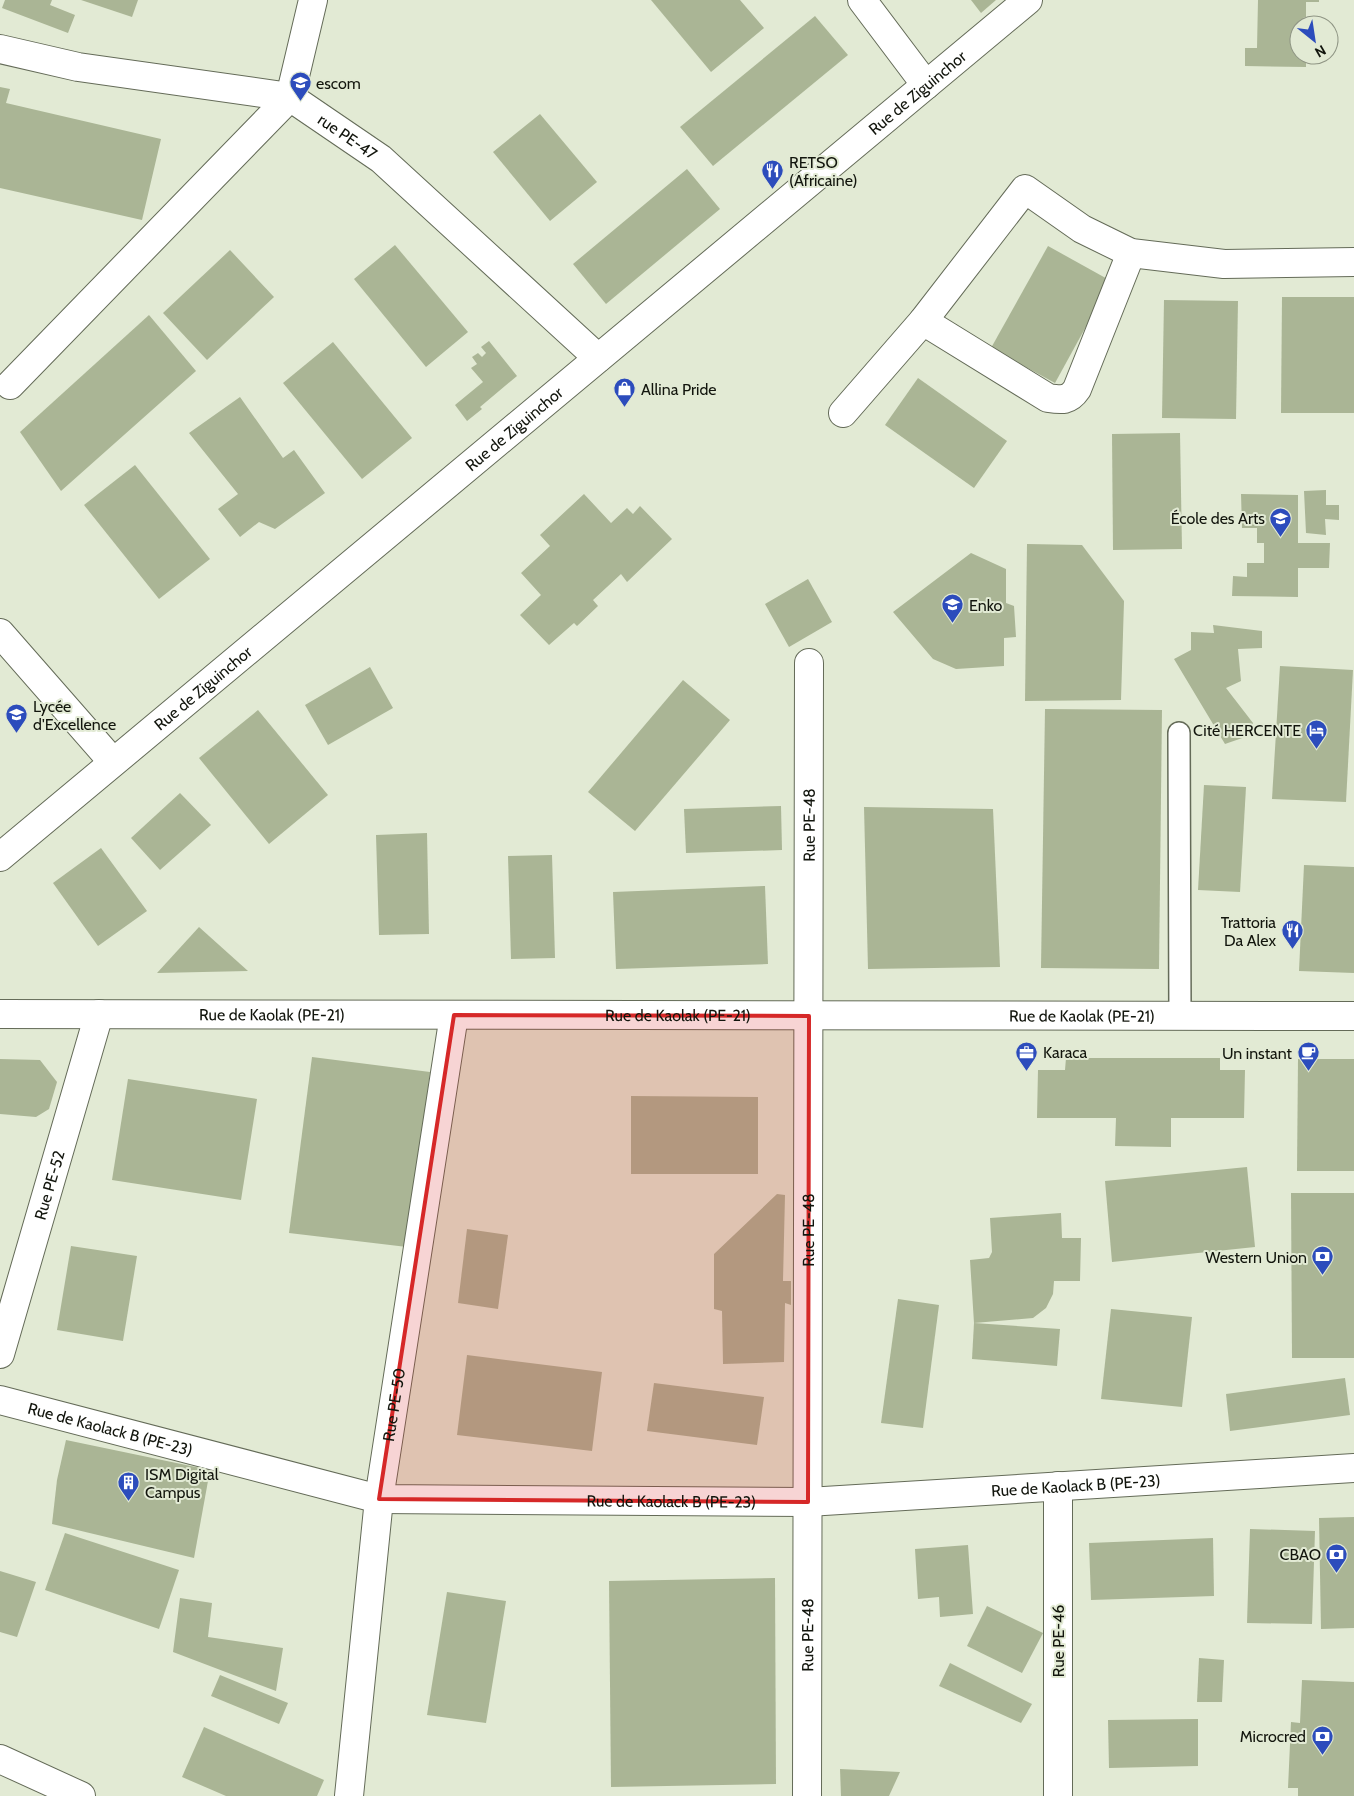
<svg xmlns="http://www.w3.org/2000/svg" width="1354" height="1796" viewBox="0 0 1354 1796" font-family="Cabin,sans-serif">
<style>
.building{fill:#aab595}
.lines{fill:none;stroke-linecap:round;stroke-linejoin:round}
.lane-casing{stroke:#646b58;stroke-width:24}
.street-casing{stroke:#646b58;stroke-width:30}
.secondary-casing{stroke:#646b58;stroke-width:30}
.lane{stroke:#fff;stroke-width:21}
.street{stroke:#fff;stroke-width:28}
.secondary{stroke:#fff;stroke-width:28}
.marked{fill:#d62828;fill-opacity:0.2;stroke:#d62828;stroke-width:4;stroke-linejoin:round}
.labels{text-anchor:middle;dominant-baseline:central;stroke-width:4;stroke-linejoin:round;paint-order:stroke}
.poi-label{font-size:16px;fill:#12150d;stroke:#e2ead4;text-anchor:start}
.street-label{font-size:16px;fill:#12150d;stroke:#e2ead4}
</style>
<rect width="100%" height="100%" fill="#e2ead4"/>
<!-- building -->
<g class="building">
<path d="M5 0H52L50 5 75 15 68 33 2 8Z"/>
<path d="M81 0H138L132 17Z"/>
<path d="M651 0H740L764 28 711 72Z"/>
<path d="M971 0H996L981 13Z"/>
<path d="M1258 0H1319V2H1306V25H1299V55H1306V67L1245 66V48H1257Z"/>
<path d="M815 16 848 55 713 166 680 127Z"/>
<path d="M0 87 10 89 6 103 161 139 142 220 0 188Z"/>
<path d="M540 114 597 182 550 221 493 152Z"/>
<path d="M687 169 720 209 606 304 573 264Z"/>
<path d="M395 245 468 332 426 367 354 279Z"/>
<path d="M1048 246 1111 281 1055 383 991 348Z"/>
<path d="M230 250 274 297 207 360 163 313Z"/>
<path d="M1282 297H1354V413H1281Z"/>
<path d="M1164 300 1238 301 1236 419 1162 418Z"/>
<path d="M149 315 196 371 61 491 20 432Z"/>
<path d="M489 341 517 376 480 407 482 409 467 421 455 405 483 382 471 368 477 364 472 357 478 353 482 357 486 353 481 347Z"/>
<path d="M333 342 412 438 362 479 283 383Z"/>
<path d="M918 378 1007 441 974 488 885 425Z"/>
<path d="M240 397 283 458 294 450 325 493 275 529 259 522 240 537 218 509 238 494 189 433Z"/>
<path d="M1180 433 1182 549 1113 550 1112 434Z"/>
<path d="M135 465 210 559 159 599 84 505Z"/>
<path d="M1326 490V505H1339V520L1325 519 1326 535 1306 533 1304 491Z"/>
<path d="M584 494 611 523 627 508 633 514 640 506 672 539 627 582 621 574 593 600 598 606 577 626 574 623 549 645 520 615 541 595 521 573 550 546 540 535Z"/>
<path d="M1241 494 1298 495V543H1330L1329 568H1298V597L1232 596 1233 576 1247 577V563H1264V543H1257V528H1242Z"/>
<path d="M1027 544 1082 545 1124 601 1121 700 1025 701Z"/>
<path d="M971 553 1006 569V603L1014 606 1016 637 1004 638V666L956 669 933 659 893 612Z"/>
<path d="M808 579 832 622 789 647 765 604Z"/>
<path d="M1213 625 1262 631V648L1238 649 1241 681 1226 688 1253 723 1248 736 1225 744 1174 659 1191 650V632L1214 633Z"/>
<path d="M1280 666 1353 670 1346 802 1272 799Z"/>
<path d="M370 667 393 708 328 745 305 705Z"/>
<path d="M683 680 730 720 635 831 588 792Z"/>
<path d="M1045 709 1162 710 1159 969 1041 968Z"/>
<path d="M258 710 328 795 269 844 199 758Z"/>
<path d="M1204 785 1246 787 1240 892 1198 890Z"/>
<path d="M180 793 211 825 160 870 131 838Z"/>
<path d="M781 806 782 850 686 853 684 809Z"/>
<path d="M864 807 993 809 1000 967 868 969Z"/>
<path d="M427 833 429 934 379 935 376 835Z"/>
<path d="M101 848 147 911 98 946 53 883Z"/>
<path d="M552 855 555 958 511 959 508 856Z"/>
<path d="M1304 865 1354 867V973L1299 971Z"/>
<path d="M765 886 768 964 616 969 613 892Z"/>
<path d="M199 927 248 971 157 973Z"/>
<path d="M312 1057 430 1072 407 1247 289 1233Z"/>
<path d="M1066 1058H1220V1070H1245L1244 1118H1171V1147L1115 1146 1116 1118H1037L1038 1070H1065Z"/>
<path d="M0 1059 40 1060 57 1082 49 1109 36 1117 0 1114Z"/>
<path d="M1298 1059H1354V1171H1297Z"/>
<path d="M128 1079 257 1099 241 1200 112 1180Z"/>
<path d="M631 1096 758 1097V1174H631Z"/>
<path d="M1247 1167 1255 1247 1112 1262 1105 1181Z"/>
<path d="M1291 1193H1354V1358H1292Z"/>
<path d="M777 1194 785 1195 783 1281H791V1305L785 1303 784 1362 723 1364 722 1311 714 1309V1254Z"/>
<path d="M1061 1213 1062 1238H1081L1080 1281H1054L1053 1294 1046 1308 1033 1318 974 1323 970 1260 989 1258 992 1252 990 1218Z"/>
<path d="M467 1229 508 1235 498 1309 458 1303Z"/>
<path d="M71 1246 137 1256 123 1341 57 1330Z"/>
<path d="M898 1299 939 1305 923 1428 881 1423Z"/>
<path d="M1111 1309 1192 1317 1182 1407 1101 1399Z"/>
<path d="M974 1323 1060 1329 1057 1366 972 1359Z"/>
<path d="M467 1355 602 1372 592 1451 457 1435Z"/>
<path d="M1345 1378 1350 1415 1230 1431 1226 1394Z"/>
<path d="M654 1383 764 1397 757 1445 647 1431Z"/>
<path d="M66 1440 210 1470 194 1558 52 1524 57 1480Z"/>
<path d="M1354 1517V1628L1321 1629 1319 1518Z"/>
<path d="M1250 1529 1315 1531 1312 1624 1247 1623Z"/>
<path d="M65 1533 179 1570 159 1629 45 1590Z"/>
<path d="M1213 1538 1214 1596 1091 1600 1089 1543Z"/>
<path d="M968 1545 973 1614 940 1617 939 1597 918 1599 915 1549Z"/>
<path d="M0 1571 36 1582 17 1637 0 1632Z"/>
<path d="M775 1578 776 1784 611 1787 609 1581Z"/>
<path d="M447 1592 506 1601 486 1723 427 1715Z"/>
<path d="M180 1598 212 1603 208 1637 283 1648 276 1691 173 1652Z"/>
<path d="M987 1606 1043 1633 1022 1673 967 1646Z"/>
<path d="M1199 1658 1224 1660 1222 1702H1197Z"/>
<path d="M950 1663 1032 1704 1021 1723 939 1686Z"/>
<path d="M220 1675 288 1703 279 1724 211 1696Z"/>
<path d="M1302 1680 1354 1682V1796H1298V1788H1288L1291 1722 1300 1723Z"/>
<path d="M1198 1719V1766L1109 1768 1108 1720Z"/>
<path d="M204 1727 324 1780 317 1796H226L182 1777Z"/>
<path d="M840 1769 900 1772 889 1796H841Z"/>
</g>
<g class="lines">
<defs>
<path id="lane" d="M1179 733 1180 1016"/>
<g id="street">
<path d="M862 0 926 85"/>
<path id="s1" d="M0 49 78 67 290 97 381 159 598 358"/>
<path d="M923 321 1048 398C1062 400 1069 401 1077 389L1131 253"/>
<path d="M10 385 290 97 313 0"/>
<path d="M843 413 923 321 1025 189 1082 229 1131 253 1224 264 1354 262"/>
<path d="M0 633 113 762"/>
<path id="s2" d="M0 857 1028 0"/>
<path id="s3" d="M0 1014 1354 1016"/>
<path id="s4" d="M0 1354 99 1014"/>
<path id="s5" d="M0 1400 379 1499 808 1502 1354 1468"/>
<path d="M1058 1486V1796"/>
<path id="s6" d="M349 1796 379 1499 454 1015"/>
<path id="s7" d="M807 1796 809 663"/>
</g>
<path id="secondary" d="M0 1759 81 1796"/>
</defs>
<!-- lane casing -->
<use href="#lane" class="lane-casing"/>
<!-- street casing -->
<use href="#street" class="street-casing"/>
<!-- secondary casing -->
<use href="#secondary" class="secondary-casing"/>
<!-- lane -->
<use href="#lane" class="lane"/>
<!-- street -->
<use href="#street" class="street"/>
<!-- secondary -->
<use href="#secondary" class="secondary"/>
</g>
<!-- marked area -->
<path class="marked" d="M454 1015 809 1016 808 1502 379 1499Z"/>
<!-- icons -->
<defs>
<symbol id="university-pin" viewBox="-11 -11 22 30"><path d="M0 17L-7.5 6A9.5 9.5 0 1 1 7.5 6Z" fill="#2c4cbc" stroke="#e2ead4"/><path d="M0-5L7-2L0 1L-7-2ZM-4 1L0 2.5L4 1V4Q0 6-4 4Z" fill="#fff"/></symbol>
<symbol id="restaurant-pin" viewBox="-11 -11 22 30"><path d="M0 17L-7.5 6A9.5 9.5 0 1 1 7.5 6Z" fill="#2c4cbc" stroke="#e2ead4"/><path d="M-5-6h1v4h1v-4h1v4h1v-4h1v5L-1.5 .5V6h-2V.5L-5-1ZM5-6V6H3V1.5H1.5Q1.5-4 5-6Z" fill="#fff"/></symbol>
<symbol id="shop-pin" viewBox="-11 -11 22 30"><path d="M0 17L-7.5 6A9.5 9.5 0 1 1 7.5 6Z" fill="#2c4cbc" stroke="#e2ead4"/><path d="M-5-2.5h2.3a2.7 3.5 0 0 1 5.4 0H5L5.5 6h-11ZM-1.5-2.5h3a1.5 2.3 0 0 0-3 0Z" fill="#fff"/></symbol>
<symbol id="school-pin" viewBox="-11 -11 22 30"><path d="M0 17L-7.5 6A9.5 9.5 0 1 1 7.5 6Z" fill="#2c4cbc" stroke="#e2ead4"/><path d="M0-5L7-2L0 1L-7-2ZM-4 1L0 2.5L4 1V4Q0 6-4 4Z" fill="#fff"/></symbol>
<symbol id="hotel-pin" viewBox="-11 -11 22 30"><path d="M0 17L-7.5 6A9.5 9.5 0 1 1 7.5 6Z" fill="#2c4cbc" stroke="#e2ead4"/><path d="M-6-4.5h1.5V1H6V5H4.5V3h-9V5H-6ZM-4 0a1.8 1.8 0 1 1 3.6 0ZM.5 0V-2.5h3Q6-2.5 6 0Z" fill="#fff"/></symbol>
<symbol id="office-pin" viewBox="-11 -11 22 30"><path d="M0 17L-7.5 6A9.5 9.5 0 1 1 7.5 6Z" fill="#2c4cbc" stroke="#e2ead4"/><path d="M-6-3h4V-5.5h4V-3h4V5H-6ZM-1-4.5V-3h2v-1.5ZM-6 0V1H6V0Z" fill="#fff"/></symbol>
<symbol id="cafe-pin" viewBox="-11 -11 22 30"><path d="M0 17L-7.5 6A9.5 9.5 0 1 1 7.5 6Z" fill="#2c4cbc" stroke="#e2ead4"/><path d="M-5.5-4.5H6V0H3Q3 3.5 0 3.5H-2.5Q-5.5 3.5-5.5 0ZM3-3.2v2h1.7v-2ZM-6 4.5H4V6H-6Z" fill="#fff"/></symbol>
<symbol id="bank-pin" viewBox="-11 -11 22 30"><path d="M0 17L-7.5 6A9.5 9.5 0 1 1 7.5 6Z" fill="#2c4cbc" stroke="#e2ead4"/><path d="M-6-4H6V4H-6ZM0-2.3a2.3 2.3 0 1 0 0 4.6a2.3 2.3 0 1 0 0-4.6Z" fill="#fff"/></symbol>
<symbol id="building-pin" viewBox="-11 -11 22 30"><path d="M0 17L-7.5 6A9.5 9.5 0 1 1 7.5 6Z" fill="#2c4cbc" stroke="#e2ead4"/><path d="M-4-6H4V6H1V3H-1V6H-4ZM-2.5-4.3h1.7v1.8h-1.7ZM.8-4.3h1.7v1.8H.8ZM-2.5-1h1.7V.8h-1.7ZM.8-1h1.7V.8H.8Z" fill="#fff"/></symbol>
</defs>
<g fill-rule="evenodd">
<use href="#university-pin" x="288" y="70" width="25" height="34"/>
<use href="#restaurant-pin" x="760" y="158" width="25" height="34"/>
<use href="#shop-pin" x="612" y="376" width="25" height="34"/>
<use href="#university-pin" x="1268" y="506" width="25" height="34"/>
<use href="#university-pin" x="940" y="592" width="25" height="34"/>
<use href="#school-pin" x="4" y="702" width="25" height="34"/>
<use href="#hotel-pin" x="1304" y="718" width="25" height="34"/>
<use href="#restaurant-pin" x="1280" y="918" width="25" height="34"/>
<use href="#office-pin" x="1014" y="1040" width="25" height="34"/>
<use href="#cafe-pin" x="1296" y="1040" width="25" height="34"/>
<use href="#bank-pin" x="1310" y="1244" width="25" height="34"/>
<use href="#building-pin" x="116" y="1470" width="25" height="34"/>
<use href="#bank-pin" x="1324" y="1542" width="25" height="34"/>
<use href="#bank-pin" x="1310" y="1724" width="25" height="34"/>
</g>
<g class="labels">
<!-- poi labels -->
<g class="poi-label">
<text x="316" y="83">escom</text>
<text x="789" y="162">RETSO<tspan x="789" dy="18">(Africaine)</tspan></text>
<text x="641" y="389">Allina Pride</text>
<text x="1265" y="518" text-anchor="end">École des Arts</text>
<text x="969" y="605">Enko</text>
<text x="33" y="706">Lycée<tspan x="33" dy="18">d'Excellence</tspan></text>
<text x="1301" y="730" text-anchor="end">Cité HERCENTE</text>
<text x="1276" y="922" text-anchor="end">Trattoria<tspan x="1276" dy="18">Da Alex</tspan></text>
<text x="1043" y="1052">Karaca</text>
<text x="1292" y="1053" text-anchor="end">Un instant</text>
<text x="1307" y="1257" text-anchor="end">Western Union</text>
<text x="145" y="1474">ISM Digital<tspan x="145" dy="18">Campus</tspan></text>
<text x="1321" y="1554" text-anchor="end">CBAO</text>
<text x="1306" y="1736" text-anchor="end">Microcred</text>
</g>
<!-- street labels -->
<g class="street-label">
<text stroke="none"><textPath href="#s2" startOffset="1194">Rue de Ziguinchor</textPath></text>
<text stroke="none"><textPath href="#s1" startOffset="364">rue PE-47</textPath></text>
<text stroke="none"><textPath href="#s2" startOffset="669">Rue de Ziguinchor</textPath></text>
<text stroke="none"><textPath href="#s2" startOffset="264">Rue de Ziguinchor</textPath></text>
<text stroke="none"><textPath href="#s7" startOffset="971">Rue PE-48</textPath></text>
<text stroke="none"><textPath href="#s3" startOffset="272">Rue de Kaolak (PE-21)</textPath></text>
<text stroke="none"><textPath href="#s3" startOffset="678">Rue de Kaolak (PE-21)</textPath></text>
<text stroke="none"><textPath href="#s3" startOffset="1082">Rue de Kaolak (PE-21)</textPath></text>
<text stroke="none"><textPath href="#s4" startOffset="176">Rue PE-52</textPath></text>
<text stroke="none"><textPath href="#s7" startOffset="566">Rue PE-48</textPath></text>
<text stroke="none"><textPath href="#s6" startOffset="394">Rue PE-50</textPath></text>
<text stroke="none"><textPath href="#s5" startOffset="114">Rue de Kaolack B (PE-23)</textPath></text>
<text stroke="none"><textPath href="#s5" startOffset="1089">Rue de Kaolack B (PE-23)</textPath></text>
<text stroke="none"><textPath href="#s5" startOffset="684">Rue de Kaolack B (PE-23)</textPath></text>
<text stroke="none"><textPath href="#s7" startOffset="161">Rue PE-48</textPath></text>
<text transform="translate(1058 1641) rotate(-90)">Rue PE-46</text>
</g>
</g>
<!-- north arrow -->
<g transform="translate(1314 40) rotate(150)"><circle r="24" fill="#e2ead4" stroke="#8f9584"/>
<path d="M0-4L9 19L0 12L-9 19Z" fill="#2c4cbc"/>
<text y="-8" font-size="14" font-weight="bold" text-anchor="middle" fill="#12150d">N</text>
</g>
</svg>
